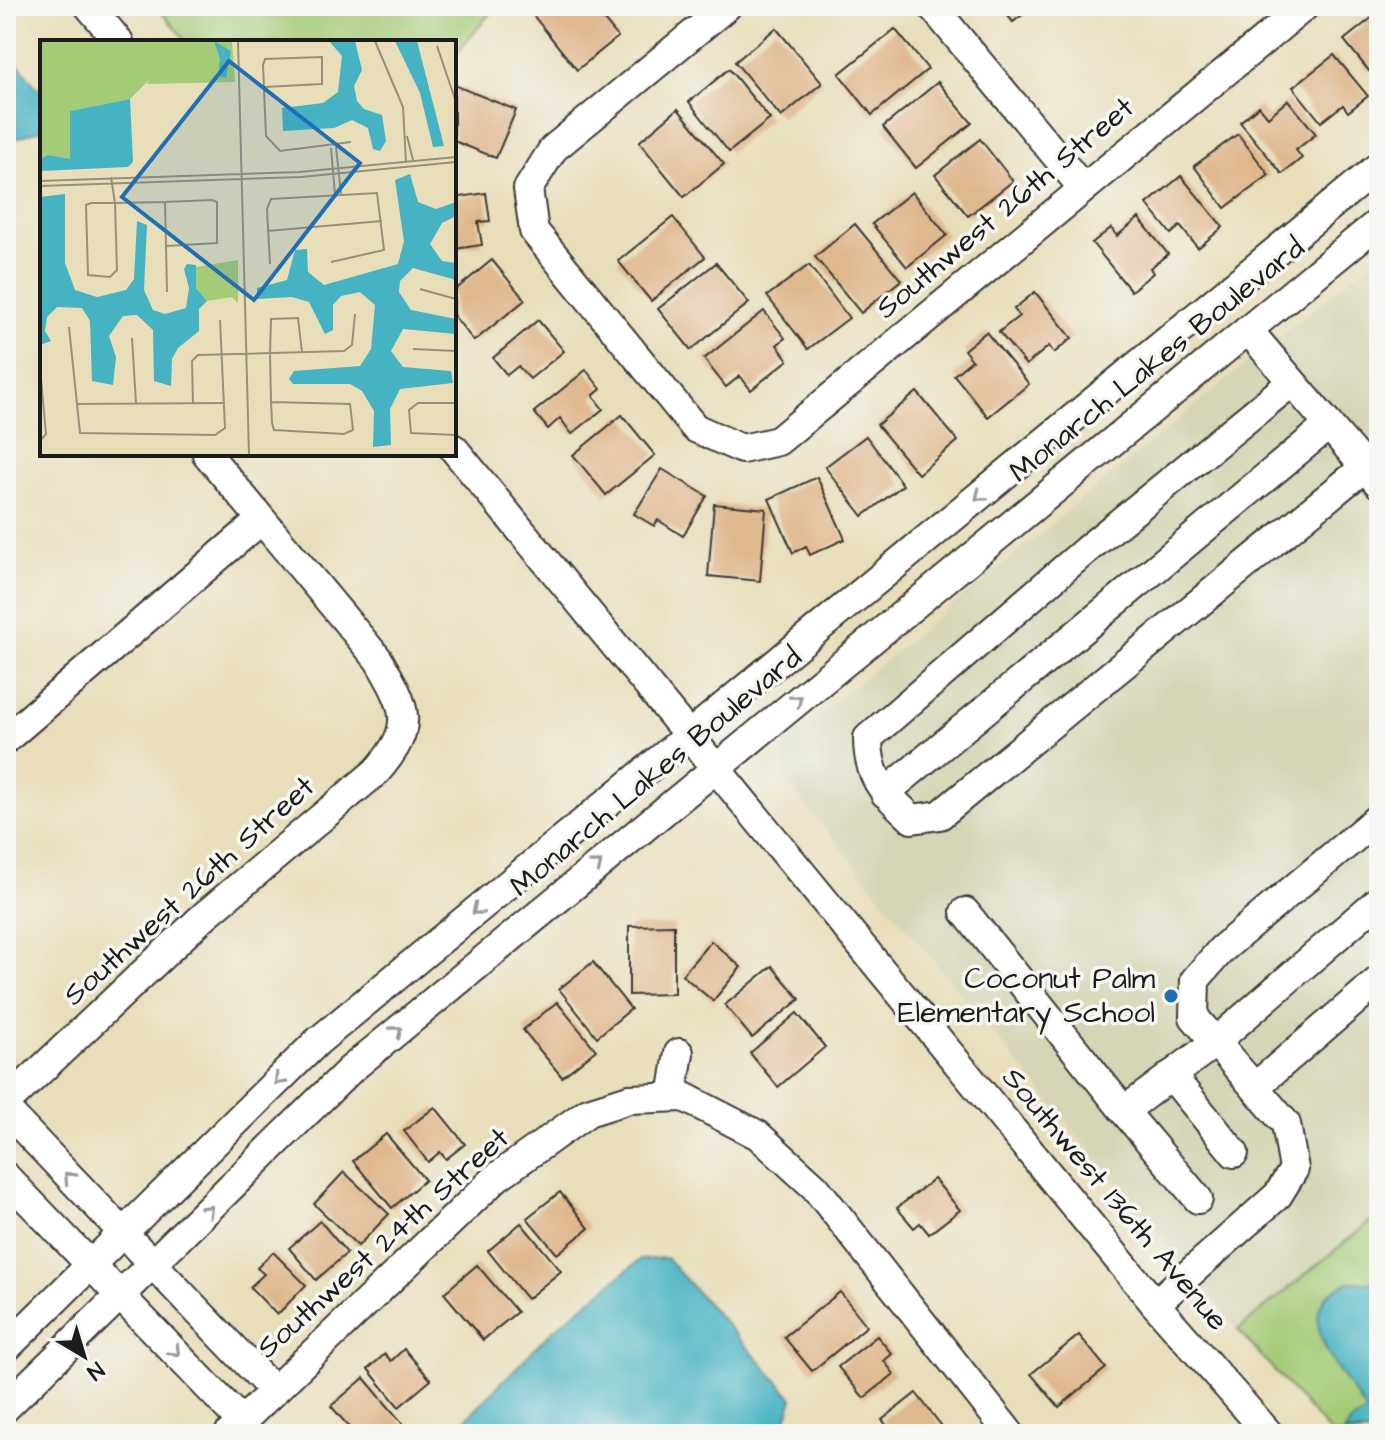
<svg xmlns="http://www.w3.org/2000/svg" width="1385" height="1440" viewBox="0 0 1385 1440" font-family="'Architects Daughter',sans-serif">
<style>
.built{fill:#d6d5b5}
.green{fill:#a4cb76;stroke:#607449;stroke-width:2}
.water{fill:#46b3c3;stroke:#316870;stroke-width:2}
.building{fill:#e0b88e}
.lines{fill:none;stroke-linecap:round;stroke-linejoin:round}
.minor-casing{stroke:#3b3934;stroke-width:32}
.minor{stroke:#fff;stroke-width:28}
.oneway{stroke:#999}
.poi-dot{fill:#1f6fb2;stroke:#f6f6f2;stroke-width:3}
.labels{text-anchor:middle;dominant-baseline:central;stroke-width:7;stroke-linejoin:round;paint-order:stroke}
.street-label{font-size:30px;fill:#1c1c1c;stroke:#f6f6f2}
.poi-label{font-size:30px;fill:#1c1c1c;stroke:#f6f6f2;text-anchor:end}
.inset-road{fill:none;stroke:#96907b;stroke-width:2}
.view{fill:#1f6fb2;fill-opacity:0.15;stroke:#1f6fb2;stroke-width:4}
.inset-edge{fill:none;stroke:#1c1c1c;stroke-width:4}
</style>
<rect width="100%" height="100%" fill="#f6f6f2"/>
<filter id="ink" filterUnits="userSpaceOnUse"><feTurbulence type="fractalNoise" baseFrequency=".0125" numOctaves="2"/><feDisplacementMap in="SourceGraphic" scale="16" xChannelSelector="R" yChannelSelector="G"/><feConvolveMatrix kernelMatrix="1 2 1 2 8 2 1 2 1" color-interpolation-filters="sRGB"/></filter>
<filter id="wash" filterUnits="userSpaceOnUse"><feTurbulence type="fractalNoise" baseFrequency=".006" numOctaves="4" result="noise"/><feDisplacementMap in="SourceGraphic" scale="32" xChannelSelector="R" yChannelSelector="G"/><feGaussianBlur stdDeviation="1.8" result="paint"/><feColorMatrix in="noise" values="0 0 0 0 0 0 0 0 0 0 0 0 0 0 0 0 0 1.4 0 .05"/><feComposite in="paint" operator="in"/></filter>
<g filter="url(#wash)">
<rect width="100%" height="100%" fill="#e8deba"/>
<!-- built -->
<path class="built" d="M1379 255V1214L1238 1330 784 779 786 742Z"/>
<!-- green -->
<g class="green">
<path d="M156 6H496L454 57V42H187Z"/>
<path d="M1379 1214V1434H1331L1238 1330Z"/>
</g>
<!-- water -->
<g class="water">
<path d="M6 48 41 93 42 129 6 142Z"/>
<path d="M666 1258 793 1398 781 1434H451L553 1330 640 1260Z"/>
<path d="M1349 1282 1374 1283 1379 1290V1434L1344 1432 1352 1421 1367 1412C1342 1374 1281 1308 1349 1282Z"/>
</g>
<g id="blocks">
<!-- building -->
<g class="building">
<path d="M542 6H593L618 37 577 70 532 14Z"/>
<path d="M1000 6H1034L1013 22Z"/>
<path d="M1379 12V63L1369 71 1344 40Z"/>
<path d="M776 28 822 83 781 117 735 62Z"/>
<path d="M895 29 928 69 872 115 839 74Z"/>
<path d="M1334 55 1368 96 1348 112 1343 105 1321 122 1293 87Z"/>
<path d="M729 69 770 119 729 152 689 102Z"/>
<path d="M938 82 972 123 916 168 883 127Z"/>
<path d="M454 85 516 110 496 158 454 141Z"/>
<path d="M1288 100 1316 134 1296 150 1302 158 1282 174 1240 122 1259 106 1268 117Z"/>
<path d="M678 109 724 164 684 197 639 142Z"/>
<path d="M1238 134 1269 175 1225 208 1194 166Z"/>
<path d="M980 139 1013 181 968 216 935 175Z"/>
<path d="M1181 176 1223 227 1198 248 1180 226 1171 234 1147 204Z"/>
<path d="M912 192 947 235 907 267 872 224Z"/>
<path d="M486 193 490 221 478 222 482 245 454 249V198Z"/>
<path d="M673 217 705 257 651 301 618 261Z"/>
<path d="M1139 218 1168 254 1150 268 1153 273 1131 291 1092 243 1111 228 1117 236Z"/>
<path d="M855 224 901 280 861 313 815 257Z"/>
<path d="M492 260 525 300 474 341 454 316V291Z"/>
<path d="M716 263 749 303 691 350 658 309Z"/>
<path d="M809 265 849 318 808 349 767 296Z"/>
<path d="M1035 292 1072 338 1054 353 1049 346 1026 365 999 332 1019 316 1014 309Z"/>
<path d="M764 311 785 338 777 345 788 360 751 390 740 376 726 387 704 359Z"/>
<path d="M538 320 564 351 530 379 518 366 507 375 493 358Z"/>
<path d="M986 332 1029 384 988 417 954 375 972 360 964 350Z"/>
<path d="M586 370 601 389 593 396 603 409 572 434 560 418 548 429 534 412Z"/>
<path d="M917 392 958 441 918 474 877 425Z"/>
<path d="M622 415 655 455 606 495 573 455Z"/>
<path d="M866 436 903 485 863 516 825 467Z"/>
<path d="M662 469 707 496 683 536 658 520 654 526 634 514Z"/>
<path d="M817 477 845 539 810 555 806 546 793 553 769 499Z"/>
<path d="M714 504 766 509 760 581 708 576Z"/>
<path d="M674 925V994L629 995V926Z"/>
<path d="M711 941 741 967 713 1001 682 975Z"/>
<path d="M593 962 631 1009 597 1037 559 989Z"/>
<path d="M772 966 800 999 752 1038 725 1005Z"/>
<path d="M557 1002 596 1050 562 1077 523 1030Z"/>
<path d="M797 1013 825 1047 778 1087 750 1053Z"/>
<path d="M435 1107 465 1144 446 1159 440 1152 428 1162 404 1131Z"/>
<path d="M386 1134 425 1180 392 1208 353 1161Z"/>
<path d="M344 1172 389 1214 358 1246 314 1204Z"/>
<path d="M934 1179 960 1210 929 1234 920 1223 914 1228 897 1208Z"/>
<path d="M560 1192 589 1228 557 1254 527 1218Z"/>
<path d="M320 1221 347 1253 316 1280 289 1248Z"/>
<path d="M521 1223 561 1271 527 1299 488 1251Z"/>
<path d="M273 1252 306 1285 277 1315 250 1287 264 1274 257 1268Z"/>
<path d="M477 1265 517 1312 483 1340 444 1293Z"/>
<path d="M840 1292 867 1326 812 1371 784 1337Z"/>
<path d="M1079 1335 1106 1368 1059 1407 1031 1374Z"/>
<path d="M877 1336 892 1354 884 1361 894 1374 864 1398 838 1367Z"/>
<path d="M404 1349 431 1380 399 1407 368 1369 385 1354 391 1361Z"/>
<path d="M364 1378 403 1424 391 1434H355L331 1406Z"/>
<path d="M916 1393 948 1434H894L882 1420Z"/>
</g>
</g>
</g>
<g filter="url(#ink)">
<use href="#blocks" fill-opacity="0" stroke="#3b3934" stroke-width="2"/>
<g class="lines">
<defs>
<g id="minor">
<path d="M89 6 119 42"/>
<path d="M727 6 553 149 528 189 534 231 695 428 742 449 778 441 1305 6"/>
<path d="M932 6 1082 187"/>
<path d="M1248 330 1379 484"/>
<path d="M1292 382 1086 550 868 738C868 779 884 792 912 819L940 815 1365 467"/>
<path d="M454 449 1155 1304 1269 1434"/>
<path d="M6 739 261 520"/>
<path d="M885 793 1329 425"/>
<path d="M965 912 1124 1111"/>
<path d="M1171 1075 1234 1153"/>
<path d="M1256 1086 1379 980"/>
<path d="M672 1097 679 1053"/>
<path d="M6 1103 204 916 377 771C417 725 406 707 378 659L207 454"/>
<path d="M6 1110 272 1389"/>
<path d="M6 1177 241 1421"/>
<path d="M1198 1199 1124 1111 1213 1044 1379 900"/>
<path d="M1155 1304 1278 1195 1294 1169 1286 1124 1194 1017 1195 980 1222 949 1379 817"/>
<path d="M6 1348 317 1042 1379 166"/>
<path d="M6 1407 350 1070 1379 222"/>
<path d="M229 1434 497 1177 588 1112 629 1099 684 1097 758 1135 815 1187 1010 1434"/>
</g>
</defs>
<!-- minor casing -->
<use href="#minor" class="minor-casing"/>
<!-- minor -->
<use href="#minor" class="minor"/>
</g>
<!-- one-way arrows -->
<defs><path id="oneway-chevron" d="M-2-3.5L2.5 0L-2 3.5" fill="none" stroke-width="1.6" stroke-linecap="round" stroke-linejoin="round" transform="scale(2)"/></defs>
<g class="oneway">
<use href="#oneway-chevron" transform="translate(980 496) rotate(141)"/>
<use href="#oneway-chevron" transform="translate(797 700) rotate(-39)"/>
<use href="#oneway-chevron" transform="translate(597 865) rotate(-40)"/>
<use href="#oneway-chevron" transform="translate(477 910) rotate(140)"/>
<use href="#oneway-chevron" transform="translate(397 1031) rotate(-40)"/>
<use href="#oneway-chevron" transform="translate(279 1080) rotate(135)"/>
<use href="#oneway-chevron" transform="translate(69 1177) rotate(-133)"/>
<use href="#oneway-chevron" transform="translate(208 1210) rotate(-45)"/>
<use href="#oneway-chevron" transform="translate(175 1351) rotate(46)"/>
</g>
</g>
<!-- markers -->
<circle class="poi-dot" cx="1171" cy="996" r="8"/>
<g class="labels">
<!-- street labels -->
<g class="street-label">
<text transform="translate(1005 208) rotate(-40)">Southwest 26th Street</text>
<text transform="translate(1157 360) rotate(-39)">Monarch Lakes Boulevard</text>
<text transform="translate(656 772) rotate(-40)">Monarch Lakes Boulevard</text>
<text transform="translate(189 891) rotate(-42)">Southwest 26th Street</text>
<text transform="translate(1115 1199) rotate(50)">Southwest 136th Avenue</text>
<text transform="translate(383 1243) rotate(-42)">Southwest 24th Street</text>
</g>
<!-- poi labels -->
<g class="poi-label">
<text x="1155" y="979">Coconut Palm<tspan x="1155" dy="34">Elementary School</tspan></text>
</g>
</g>
<!-- overview -->
<g transform="translate(40 40)">
<rect width="416" height="416" fill="#e8deba"/>
<path d="M0 1H192L195 42 107 44 109 40 90 59 30 71V120L8 115 0 119ZM198 220V263L192 257 167 261 156 248V227Z" fill="#a4cb76"/>
<path d="M174 1 191 11 186 38 178 36 180 19ZM289 1H315L322 30 314 46 317 61 324 69 342 75 346 101 340 111 333 109 328 88 312 80 294 88 243 91 242 68 283 63 298 52 302 16ZM355 1H377L404 106 393 107 380 53ZM90 59 93 122 88 127 0 131V119L8 115 30 119V71ZM370 134 378 162 396 169 416 162V176L402 183 390 204 402 221 416 223V240L373 228 360 241 359 252 371 270 416 279V294L363 289 351 311 363 327 411 331 413 343 360 349 350 369 351 405 333 407 334 371 322 351 310 344H253L249 339 254 331 320 326 331 309 335 265 320 252 301 256 293 265V290L285 294 269 262 252 257 217 259V248L247 240 255 210 267 209 268 232 284 245 358 224 364 201 355 140ZM25 154V223L35 250 57 257 86 250 94 239 97 181 107 185 104 250 113 270 125 274 146 268 149 248 144 229 147 224 156 225V248L167 261 159 269V291L138 308 132 319 131 346 114 341 113 290 97 275 83 276 69 296 76 317 73 345 52 341 50 281 42 268 17 267 7 277 5 291 11 301 0 305V157Z" fill="#46b3c3"/>
<path class="inset-road" d="M198 1 209 415M335 1 363 67 366 122M397 6 416 62M224 47 282 44V17L225 19 223 25 226 96 240 111 311 102M367 96 373 120M296 107 301 154M291 108 295 155M71 137 75 163 77 230 70 237 48 235 46 165 51 163H75L125 162 172 160 177 162V203L126 206M0 141 259 132 416 117M0 146 261 137 416 122M125 162 127 252M227 191 342 181M230 224 227 169 231 159 337 153 344 210 291 222M380 249 416 259M29 287 40 393 175 395 185 388 180 280M92 298 96 363M373 309 416 311M0 328 6 394 0 401M231 362 310 364 313 390 304 394 234 390 232 383 231 362 230 314 231 279 258 278 262 312M416 363H378L369 370 371 393 416 395M36 364 185 363M153 364 152 321 158 315 304 311 312 305 315 274"/>
<path class="view" d="M189 21 320 123 214 260 82 157Z"/>
<rect width="416" height="416" class="inset-edge"/>
</g>
<!-- margin -->
<rect width="1385" height="1440" fill="none" stroke="#f6f6f2" stroke-width="32"/>
<!-- north arrow -->
<g transform="translate(84 1356) rotate(142)" stroke="#f6f6f2" stroke-width="6" paint-order="stroke">
<path d="M0-6L14 30L0 20L-14 30Z" fill="#1c1c1c"/>
<text y="-12" font-size="22" font-weight="bold" text-anchor="middle" fill="#1c1c1c">N</text>
</g>
</svg>
